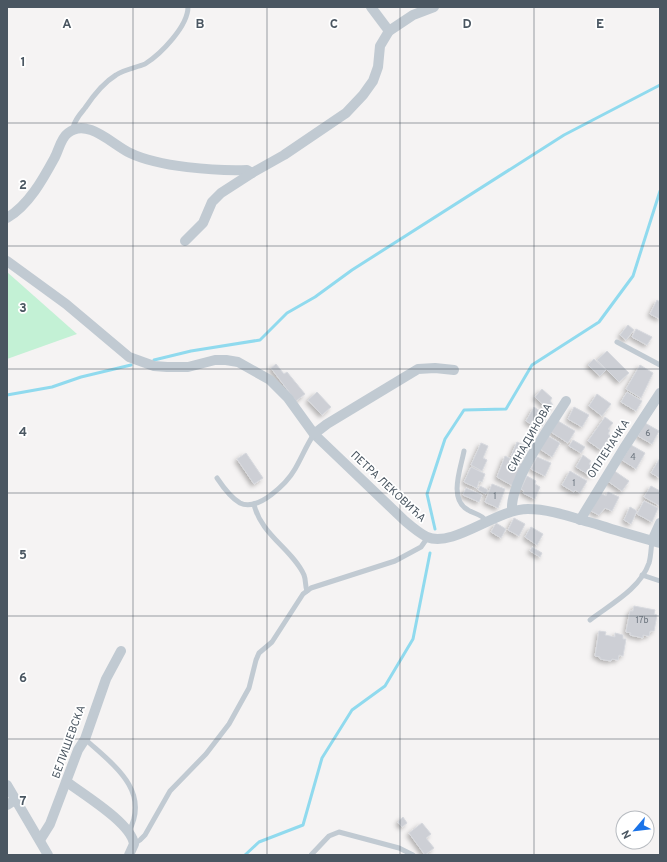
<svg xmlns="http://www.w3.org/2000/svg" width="667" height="862" viewBox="0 0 667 862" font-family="Overpass,sans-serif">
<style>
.green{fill:#c3f1d5}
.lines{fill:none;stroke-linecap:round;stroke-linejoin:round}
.stream{stroke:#90daee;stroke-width:3}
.building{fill:#cdcfd5;stroke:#d7d9de;filter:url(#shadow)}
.lane{stroke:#c1cad2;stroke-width:5}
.street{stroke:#c1cad2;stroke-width:10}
.grid{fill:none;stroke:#4a5661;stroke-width:1;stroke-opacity:0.55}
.labels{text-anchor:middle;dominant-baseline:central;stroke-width:3.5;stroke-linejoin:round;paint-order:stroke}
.number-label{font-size:9px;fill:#6b747e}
.street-label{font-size:11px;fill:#4a5661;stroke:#fff}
.grid-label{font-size:13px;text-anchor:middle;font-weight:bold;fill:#4a5661;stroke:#fff;stroke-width:3.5;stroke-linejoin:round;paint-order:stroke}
</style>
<defs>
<filter id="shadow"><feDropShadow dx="-2.5" dy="2.5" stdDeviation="2" flood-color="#0004"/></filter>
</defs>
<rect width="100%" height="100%" fill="#f5f3f3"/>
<!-- green -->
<path class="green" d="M7 272 77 334 7 359Z"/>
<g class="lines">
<!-- stream -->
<g class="stream">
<path d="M154 360 191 351 260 340 287 313 315 297 352 270 564 135 660 85"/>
<path d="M7 395 52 387 81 377 131 365"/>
<path d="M435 529 427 494 445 439 464 410 506 409 532 365 599 322 633 276 660 191"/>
<path d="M245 855 259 842 303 825 322 758 352 710 385 686 413 639 430 553"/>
</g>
</g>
<!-- building -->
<g class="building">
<path d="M657 300 660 302V319L650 314Z"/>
<path d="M628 325 634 330 626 340 620 335Z"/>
<path d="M636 329 652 337 647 345 632 337Z"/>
<path d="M607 351 629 373 619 382 597 360Z"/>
<path d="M594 359 606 370 600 376 588 365Z"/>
<path d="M276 364 284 374 287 372 305 394 296 401 271 368Z"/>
<path d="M640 365 653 373 641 398 626 389Z"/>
<path d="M542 389 552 398 550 401 553 405 549 410 535 397Z"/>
<path d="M317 392 331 407 322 415 308 400Z"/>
<path d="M627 392 642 401 636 411 621 402Z"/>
<path d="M597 394 611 404 602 416 589 406Z"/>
<path d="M534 407 543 413 542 415 546 418 539 429 526 421Z"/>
<path d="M574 407 589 415 582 427 568 419Z"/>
<path d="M605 417 613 423 608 429 610 430 608 434 611 436 601 450 588 441Z"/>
<path d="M558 421 575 431 568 443 551 432Z"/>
<path d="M645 423 659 431 652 444 638 436Z"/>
<path d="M548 436 560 443 552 457 540 449Z"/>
<path d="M573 440 585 447 581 453 569 446Z"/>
<path d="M517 442 528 447 522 461 511 456Z"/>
<path d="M481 443 488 446 483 458 487 460 482 471 471 465Z"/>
<path d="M631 445 645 453 636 469 622 460Z"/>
<path d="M246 453 263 478 254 484 237 459Z"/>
<path d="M583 455 591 461 589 464 596 468 591 476 576 467Z"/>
<path d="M505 456 523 464 513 486 497 477Z"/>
<path d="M537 457 551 463 545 476 531 469Z"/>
<path d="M660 458V478L651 473Z"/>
<path d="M471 467 485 474 482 482 479 481 477 488 464 482Z"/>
<path d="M613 470 629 481 622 491 606 480Z"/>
<path d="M570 471 587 481 580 493 575 490 574 492 562 485Z"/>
<path d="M527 476 536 481 535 484 540 487 535 499 523 493 524 491 521 489Z"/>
<path d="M492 484 505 489 498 508 485 502Z"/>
<path d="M480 486 488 490 486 494 478 490Z"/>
<path d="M651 486 660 491V506L644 497Z"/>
<path d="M466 488 482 495 479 502 463 495Z"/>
<path d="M608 492 619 497 612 511 605 508 599 515 591 511 600 493 606 496Z"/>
<path d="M644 501 658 508 652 522 637 514Z"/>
<path d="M630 507 637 511 631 524 624 520Z"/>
<path d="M514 518 525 524 519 536 508 530Z"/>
<path d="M496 523 506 529 501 538 491 532Z"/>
<path d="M531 527 543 534 537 545 525 537Z"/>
<path d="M532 547 542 553 540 557 530 551Z"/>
<path d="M634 606 655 610 654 614 657 615 654 631H650L649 636 643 635V638L630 635 631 633 626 632 630 611H633Z"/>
<path d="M599 631 606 632 605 635 615 637V633L623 635V639H626L623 656 619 655 618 660 612 659 611 661 600 659V657L595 656Z"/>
<path d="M403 817 407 823 402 827 398 822Z"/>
<path d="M422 823 431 834 426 838 434 848 425 855 409 833Z"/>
</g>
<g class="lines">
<!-- lane -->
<g class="lane">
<path d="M73 130C73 122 80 114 85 108 93 96 103 83 116 75 125 69 135 68 145 64 161 54 188 26 188 7"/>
<path d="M617 342 660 365"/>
<path d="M464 451C461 468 448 499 468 510 474 514 482 514 486 521"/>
<path d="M217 478C223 487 231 498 240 503 258 512 287 483 295 469 302 457 306 446 314 434"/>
<path d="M254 504C260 534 293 550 304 575 306 580 305 586 307 591"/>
<path d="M642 575 660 581"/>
<path d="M590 620C611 604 640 589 649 563 651 556 651 548 652 541"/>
<path d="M85 739C112 764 151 790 129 831"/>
<path d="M134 844 140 840 145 835 170 791 206 754 229 724 249 688 256 660 259 653 272 642 303 594 311 588 395 561 421 547 428 537"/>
<path d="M311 855 329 836 339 832 399 848 413 855"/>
</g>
<!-- street -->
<g class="street">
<path d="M371 7 389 31"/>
<path d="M7 218C29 205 43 179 55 157 59 149 61 138 68 133 87 117 113 145 130 153 159 167 215 171 247 170L252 173"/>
<path d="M185 241 203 223 212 202 221 193 252 173 284 155 346 113 363 95 373 81 378 67 380 46 389 31 413 15 434 7"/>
<path d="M7 261 66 304 129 357 154 366 167 367H188L215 360H226L238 362 270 380 288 398 314 434 405 521C412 527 419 533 427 537 454 548 496 509 528 509 550 509 574 518 596 524 617 531 639 537 660 543"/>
<path d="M314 434 327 424 418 369 435 368 454 370"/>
<path d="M512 510C510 481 550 427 566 401"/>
<path d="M580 520 624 448 660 393"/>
<path d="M652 541 660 523"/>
<path d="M67 782C84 795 131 823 134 844L129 855"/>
<path d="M7 785 48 855"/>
<path d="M7 805 15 800"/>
<path d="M40 840 50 824 78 750 85 739 106 679 121 651"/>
</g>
</g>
<!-- grid -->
<path class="grid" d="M133 7V855M267 7V855M400 7V855M534 7V855M7 123H660M7 246H660M7 369H660M7 493H660M7 616H660M7 739H660"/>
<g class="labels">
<!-- number labels -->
<g class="number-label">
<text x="648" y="433">6</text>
<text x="633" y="457">4</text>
<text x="574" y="483">1</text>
<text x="495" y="496">1</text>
<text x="642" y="620">17b</text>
</g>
<!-- street labels -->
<g class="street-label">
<text transform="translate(530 438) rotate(-60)">СИНАДИНОВА</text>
<text transform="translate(609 449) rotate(-57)">ОПЛЕНАЧКА</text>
<text transform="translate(388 487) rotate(43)">ПЕТРА ЛЕКОВИЋА</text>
<text transform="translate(69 742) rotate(-70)">БЕЛИШЕВСКА</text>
</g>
</g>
<g class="grid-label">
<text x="67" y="28">A</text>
<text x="200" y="28">B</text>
<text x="334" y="28">C</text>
<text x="467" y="28">D</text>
<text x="600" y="28">E</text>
<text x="23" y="66">1</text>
<text x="23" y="189">2</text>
<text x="23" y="312">3</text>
<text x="23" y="436">4</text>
<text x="23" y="559">5</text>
<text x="23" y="682">6</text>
<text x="23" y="805">7</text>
</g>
<!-- border -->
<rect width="667" height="862" fill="none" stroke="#4a5661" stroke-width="16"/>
<!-- north arrow -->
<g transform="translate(635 830) rotate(242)"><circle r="19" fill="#ffffff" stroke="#b7bbc0"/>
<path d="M0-3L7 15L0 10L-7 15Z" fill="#1a73e8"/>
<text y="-6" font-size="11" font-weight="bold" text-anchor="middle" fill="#4a5661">N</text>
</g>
</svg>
